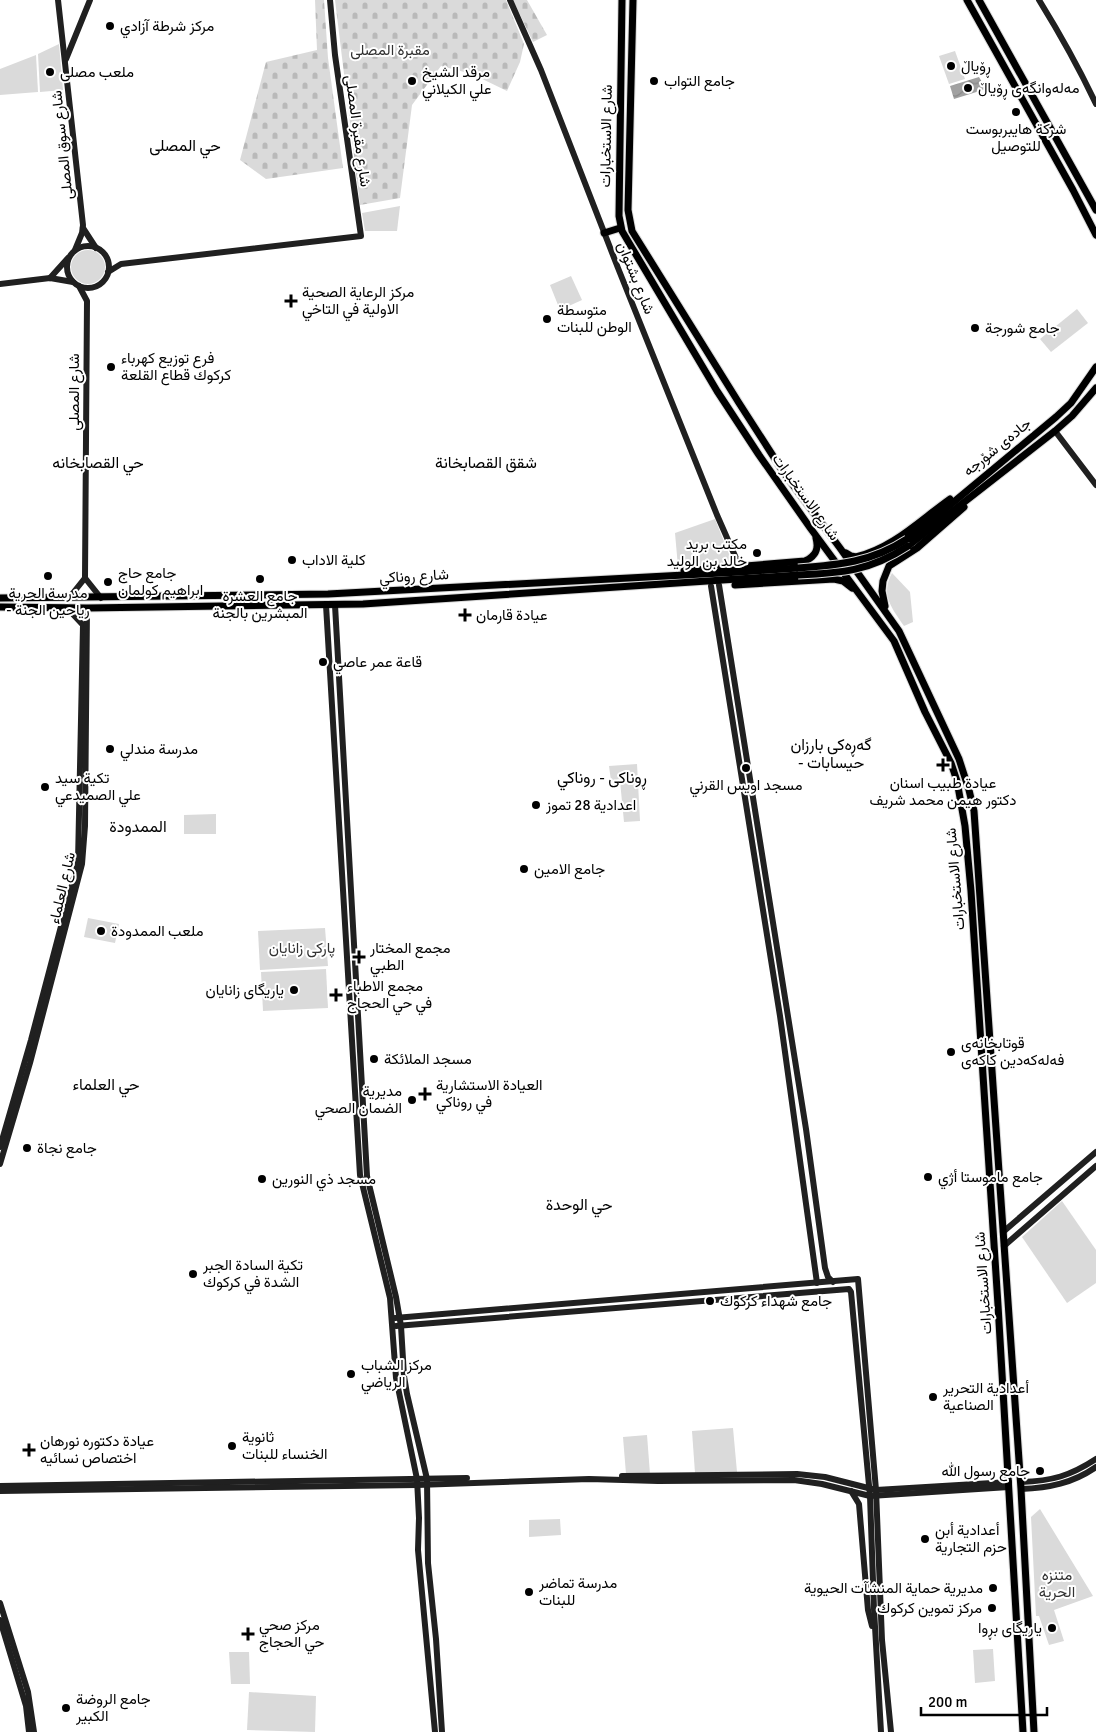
<svg xmlns="http://www.w3.org/2000/svg" width="1096" height="1732" viewBox="0 0 1096 1732" font-family="Signika,Vazirmatn,sans-serif">
<style>
.green{fill:#dadada}
.cemetery{fill:url(#cemetery-stones)}
.water{fill:url(#water-waves)}
.lines{fill:none;stroke-linecap:round;stroke-linejoin:round}
.primary-casing{stroke:#dbdbdb;stroke-width:9}
.secondary{stroke:#202020;stroke-width:6}
.primary{stroke:#000;stroke-width:7}
.primary-bridge-casing{stroke:#dbdbdb;stroke-width:9;stroke-linecap:butt}
.primary-bridge{stroke:#000;stroke-width:7}
.poi-dot{fill:#000;stroke:#fff;stroke-width:2}
.labels{text-anchor:middle;dominant-baseline:central;stroke-width:4;stroke-linejoin:round;paint-order:stroke}
.poi-label{font-size:15px;fill:#000;stroke:#fff;text-anchor:start}
.park-label{font-size:15px;fill:#313131;stroke:#fff}
.street-label{font-size:15px;fill:#000;stroke:#fff}
.neighbourhood-label{font-size:16px;fill:#000;stroke:#fff}
</style>
<defs>
<pattern id="cemetery-stones" width="16" height="16" patternUnits="userSpaceOnUse" patternTransform="scale(1.25)"><rect width="16" height="16" fill="#dadada"/><path d="M2 7V4a2 2 0 0 1 4 0v3zM10 15v-3a2 2 0 0 1 4 0v3z" fill="#b9b9b9"/></pattern>
<pattern id="water-waves" width="16" height="10" patternUnits="userSpaceOnUse" patternTransform="scale(1.25)"><rect width="16" height="10" fill="#a1a1a1"/><path d="M0 5q4-4 8 0t8 0" fill="none" stroke="#898989"/></pattern>
</defs>
<rect width="100%" height="100%" fill="#fff"/>
<!-- green -->
<g class="green">
<path d="M59 44 63 90 40 92 38 54Z"/>
<path d="M955 51 965 79 949 84 939 56Z"/>
<path d="M36 55 38 92 0 95V69Z"/>
<path d="M400 206 397 231H365L362 213Z"/>
<circle cx="88" cy="267" r="17"/>
<path d="M571 276 582 300 560 310 550 285Z"/>
<path d="M1077 309 1088 323 1051 352 1040 339Z"/>
<path d="M715 519 731 559 730 563 679 568 678 567 675 533Z"/>
<path d="M892 573 910 592 913 622 904 626C892 608 880 595 892 573Z"/>
<path d="M637 764 640 821 624 822 620 781H611L609 766Z"/>
<path d="M216 814V834H184V815Z"/>
<path d="M88 918 119 924 115 943 84 937Z"/>
<path d="M325 928 328 966 260 970 258 931Z"/>
<path d="M326 969 328 1008 263 1011 261 972Z"/>
<path d="M1062 1201 1096 1250V1283L1067 1303 1022 1237Z"/>
<path d="M733 1428 737 1472 695 1473 692 1431Z"/>
<path d="M647 1435 650 1474H626L623 1437Z"/>
<path d="M1040 1509 1093 1596 1054 1610 1064 1641 1049 1645 1039 1616H1036L1031 1517Z"/>
<path d="M560 1519 561 1535 529 1537V1520Z"/>
<path d="M993 1649 995 1681 975 1683 973 1650Z"/>
<path d="M229 1652H249L250 1684H231Z"/>
<path d="M249 1692 316 1696 315 1732 247 1730Z"/>
</g>
<!-- cemetery -->
<g class="cemetery">
<path d="M315 0H324L328 58 343 168 266 179 240 160 266 62 317 50Z"/>
<path d="M335 0H506L524 44 520 62 507 91 472 74 441 66 412 105 400 198 360 205Z"/>
<path d="M513 0H527L547 35 533 42Z"/>
</g>
<!-- water -->
<path class="water" d="M979 77 986 89 954 99 950 86Z"/>
<g class="lines">
<defs>
<g id="primary">
<path d="M622 0 619 216 622 231 717 391 759 455 811 529 894 641 925 712 951 763 957 781 965 826 971 891 998 1305 1023 1732"/>
<path d="M633 0 628 210 632 231 739 403 784 473 840 548 899 631 959 759 969 790 974 811 1021 1489 1034 1732"/>
<path d="M967 0 1073 190 1096 235"/>
<path d="M979 0 1096 210"/>
<path d="M604 233 620 228"/>
<path d="M907 539 926 525 1056 417 1071 403 1096 367"/>
<path d="M908 546 1055 431 1072 416 1096 388"/>
<path d="M846 553 851 556 856 557C893 548 919 521 950 499"/>
<path d="M684 571 805 561C816 556 819 549 816 538"/>
<path d="M735 585 834 579 843 581 852 588"/>
<path d="M0 598 328 594 740 572 798 568"/>
<path d="M885 606 882 591 883 581 889 566 917 548 964 507"/>
<path d="M0 607 87 608 363 604 798 575"/>
</g>
</defs>
<!-- primary casing -->
<use href="#primary" class="primary-casing"/>
<!-- secondary -->
<g class="secondary">
<path d="M58 0 83 225 82 233 75 250"/>
<path d="M510 0 541 70 618 268 717 515 739 565"/>
<path d="M1039 0C1060 34 1079 68 1096 104"/>
<path d="M66 59 90 0"/>
<path d="M83 228 96 248"/>
<circle cx="88" cy="267" r="21"/>
<path d="M108 272 121 264 361 236 335 55 330 0"/>
<path d="M50 278 68 258"/>
<path d="M0 284 50 278 73 282"/>
<path d="M79 286 87 301 85 578 101 598"/>
<path d="M1055 431 1096 485"/>
<path d="M719 585 806 1129 825 1268 828 1277 833 1282"/>
<path d="M711 586 780 1016 817 1283"/>
<path d="M69 598 85 578"/>
<path d="M326 605 360 1175 390 1298 396 1378 417 1479 419 1518 418 1550 435 1732"/>
<path d="M335 605 367 1176 396 1297 401 1326 404 1376 407 1394 427 1479 428 1563 436 1639 442 1732"/>
<path d="M0 1147 31 1040 78 862 83 625 67 608"/>
<path d="M0 1164 30 1063 82 864 85 826 87 608"/>
<path d="M1003 1232 1096 1152"/>
<path d="M1004 1246 1096 1166"/>
<path d="M395 1318 858 1279 876 1490 882 1640 891 1732"/>
<path d="M396 1326 849 1289 851 1292 870 1496 874 1609 881 1732"/>
<path d="M622 1476 797 1474 825 1477 876 1490 1009 1482"/>
<path d="M1021 1482C1052 1481 1070 1476 1096 1459"/>
<path d="M0 1486 467 1478"/>
<path d="M1021 1489C1049 1488 1073 1483 1096 1467"/>
<path d="M0 1491 417 1485 589 1479 658 1481 794 1480 822 1484 870 1496 1009 1487"/>
<path d="M851 1491 859 1504 868 1610 872 1626"/>
<path d="M0 1603 28 1692 34 1732"/>
<path d="M0 1620 26 1706 29 1732"/>
</g>
<!-- primary -->
<use href="#primary" class="primary"/>
<defs>
<g id="primary-bridge">
<path d="M798 568C839 565 872 562 907 539"/>
<path d="M798 575C842 573 870 571 908 546"/>
</g>
</defs>
<!-- primary-bridge casing -->
<use href="#primary-bridge" class="primary-bridge-casing"/>
<!-- primary-bridge -->
<use href="#primary-bridge" class="primary-bridge"/>
</g>
<!-- markers -->
<g class="poi-dot">
<circle cx="110" cy="26" r="5"/>
<circle cx="951" cy="66" r="5"/>
<circle cx="50" cy="72" r="5"/>
<circle cx="412" cy="81" r="5"/>
<circle cx="654" cy="81" r="5"/>
<circle cx="968" cy="88" r="5"/>
<circle cx="1016" cy="112" r="5"/>
<path d="M288.5 293.5h5v5h5v5h-5v5h-5v-5h-5v-5h5z"/>
<circle cx="547" cy="319" r="5"/>
<circle cx="975" cy="328" r="5"/>
<circle cx="111" cy="367" r="5"/>
<circle cx="757" cy="553" r="5"/>
<circle cx="292" cy="560" r="5"/>
<circle cx="48" cy="576" r="5"/>
<circle cx="260" cy="579" r="5"/>
<circle cx="108" cy="582" r="5"/>
<path d="M462.5 607.5h5v5h5v5h-5v5h-5v-5h-5v-5h5z"/>
<circle cx="323" cy="662" r="5"/>
<circle cx="110" cy="749" r="5"/>
<path d="M940.5 757.5h5v5h5v5h-5v5h-5v-5h-5v-5h5z"/>
<circle cx="746" cy="768" r="5"/>
<circle cx="45" cy="787" r="5"/>
<circle cx="536" cy="805" r="5"/>
<circle cx="524" cy="869" r="5"/>
<circle cx="101" cy="931" r="5"/>
<path d="M356.5 949.5h5v5h5v5h-5v5h-5v-5h-5v-5h5z"/>
<circle cx="294" cy="990" r="5"/>
<path d="M333.5 987.5h5v5h5v5h-5v5h-5v-5h-5v-5h5z"/>
<circle cx="951" cy="1052" r="5"/>
<circle cx="374" cy="1059" r="5"/>
<path d="M422.5 1086.5h5v5h5v5h-5v5h-5v-5h-5v-5h5z"/>
<circle cx="412" cy="1100" r="5"/>
<circle cx="27" cy="1148" r="5"/>
<circle cx="928" cy="1177" r="5"/>
<circle cx="262" cy="1179" r="5"/>
<circle cx="193" cy="1274" r="5"/>
<circle cx="710" cy="1301" r="5"/>
<circle cx="351" cy="1374" r="5"/>
<circle cx="933" cy="1397" r="5"/>
<circle cx="232" cy="1446" r="5"/>
<path d="M26.5 1442.5h5v5h5v5h-5v5h-5v-5h-5v-5h5z"/>
<circle cx="1040" cy="1471" r="5"/>
<circle cx="925" cy="1539" r="5"/>
<circle cx="993" cy="1588" r="5"/>
<circle cx="529" cy="1592" r="5"/>
<circle cx="992" cy="1608" r="5"/>
<circle cx="1052" cy="1628" r="5"/>
<path d="M245.5 1626.5h5v5h5v5h-5v5h-5v-5h-5v-5h5z"/>
<circle cx="66" cy="1708" r="5"/>
</g>
<g class="labels">
<!-- poi labels -->
<g class="poi-label">
<text x="120" y="26">مركز شرطة آزادي</text>
<text x="961" y="66">ڕۆیاڵ</text>
<text x="60" y="72">ملعب مصلى</text>
<text x="422" y="72">مرقد الشيخ<tspan x="422" dy="17">علي الكيلاني</tspan></text>
<text x="664" y="81">جامع التواب</text>
<text x="978" y="88">مەلەوانگەی ڕۆیاڵ</text>
<text x="1016" y="129" text-anchor="middle">شركة هايبربوست<tspan x="1016" dy="17">للتوصيل</tspan></text>
<text x="302" y="292">مركز الرعاية الصحية<tspan x="302" dy="17">الاولية في التاخي</tspan></text>
<text x="557" y="310">متوسطة<tspan x="557" dy="17">الوطن للبنات</tspan></text>
<text x="985" y="328">جامع شورجة</text>
<text x="121" y="358">فرع توزيع كهرباء<tspan x="121" dy="17">كركوك قطاع القلعة</tspan></text>
<text x="747" y="544" text-anchor="end">مكتب بريد<tspan x="747" dy="17">خالد بن الوليد</tspan></text>
<text x="302" y="560">كلية الاداب</text>
<text x="118" y="573">جامع حاج<tspan x="118" dy="17">ابراهيم كولمان</tspan></text>
<text x="48" y="593" text-anchor="middle">مدرسة الحرية<tspan x="48" dy="17">- رياحين الجنة</tspan></text>
<text x="260" y="596" text-anchor="middle">جامع العشرة<tspan x="260" dy="17">المبشرين بالجنة</tspan></text>
<text x="476" y="615">عيادة قارمان</text>
<text x="333" y="662">قاعة عمر عاصي</text>
<text x="120" y="749">مدرسة مندلي</text>
<text x="55" y="778">تكية سيد<tspan x="55" dy="17">علي الصميدعي</tspan></text>
<text x="943" y="783" text-anchor="middle">عيادة طبيب اسنان<tspan x="943" dy="17">دكتور هيمن محمد شريف</tspan></text>
<text x="746" y="785" text-anchor="middle">مسجد اويس القرني</text>
<text x="546" y="805">اعدادية 28 تموز</text>
<text x="534" y="869">جامع الامين</text>
<text x="111" y="931">ملعب الممدودة</text>
<text x="370" y="948">مجمع المختار<tspan x="370" dy="17">الطبي</tspan></text>
<text x="347" y="986">مجمع الاطباء<tspan x="347" dy="17">في حي الحجاج</tspan></text>
<text x="284" y="990" text-anchor="end">یاریگای زانایان</text>
<text x="961" y="1043">قوتابخانەی<tspan x="961" dy="17">فەلەکەدین کاکەی</tspan></text>
<text x="384" y="1059">مسجد الملائكة</text>
<text x="436" y="1085">العيادة الاستشارية<tspan x="436" dy="17">في روناكي</tspan></text>
<text x="402" y="1091" text-anchor="end">مديرية<tspan x="402" dy="17">الضمان الصحي</tspan></text>
<text x="37" y="1148">جامع نجاة</text>
<text x="938" y="1177">جامع ماموستا أژي</text>
<text x="272" y="1179">مسجد ذي النورين</text>
<text x="203" y="1265">تكية السادة الجبر<tspan x="203" dy="17">الشدة في كركوك</tspan></text>
<text x="720" y="1301">جامع شهداء كركوك</text>
<text x="361" y="1365">مركز الشباب<tspan x="361" dy="17">الرياضي</tspan></text>
<text x="943" y="1388">أعدادية التحرير<tspan x="943" dy="17">الصناعية</tspan></text>
<text x="242" y="1437">ثانوية<tspan x="242" dy="17">الخنساء للبنات</tspan></text>
<text x="40" y="1441">عيادة دكتوره نورهان<tspan x="40" dy="17">اختصاص نسائيه</tspan></text>
<text x="1030" y="1471" text-anchor="end">جامع رسول الله</text>
<text x="935" y="1530">أعدادية أبن<tspan x="935" dy="17">حزم التجارية</tspan></text>
<text x="539" y="1583">مدرسة تماضر<tspan x="539" dy="17">للبنات</tspan></text>
<text x="983" y="1588" text-anchor="end">مديرية حماية المنشآت الحيوية</text>
<text x="982" y="1608" text-anchor="end">مركز تموين كركوك</text>
<text x="259" y="1625">مركز صحي<tspan x="259" dy="17">حي الحجاج</tspan></text>
<text x="1042" y="1628" text-anchor="end">یاریگای بڕوا</text>
<text x="76" y="1699">جامع الروضة<tspan x="76" dy="17">الكبير</tspan></text>
</g>
<!-- park labels -->
<g class="park-label">
<text x="390" y="50">مقبرة المصلى</text>
<text x="302" y="948">پارکی زانایان</text>
<text x="1057" y="1575">متنزه<tspan x="1057" dy="17">الحرية</tspan></text>
</g>
<!-- street labels -->
<g class="street-label">
<text transform="translate(358 131) rotate(82)">شارع مقبرة المصلى</text>
<text transform="translate(606 136) rotate(-89)">شارع الاستخبارات</text>
<text transform="translate(62 145) rotate(-96)">شارع سوق المصلى</text>
<text transform="translate(636 278) rotate(68)">شارع بشتوان</text>
<text transform="translate(74 392) rotate(-90)">شارع المصلى</text>
<text transform="translate(997 447) rotate(-39)">جادەی شۆرجە</text>
<text transform="translate(806 497) rotate(54)">شارع الاستخبارات</text>
<text transform="translate(414 576) rotate(-3)">شارع روناكي</text>
<text transform="translate(955 879) rotate(-95)">شارع الاستخبارات</text>
<text transform="translate(62 888) rotate(-77)">شارع العلماء</text>
<text transform="translate(983 1283) rotate(-94)">شارع الاستخبارات</text>
</g>
<!-- neighbourhood labels -->
<g class="neighbourhood-label">
<text x="185" y="146">حي المصلى</text>
<text x="98" y="463">حي القصابخانه</text>
<text x="486" y="463">شقق القصابخانة</text>
<text x="831" y="745">گەڕەکی بارزان<tspan x="831" dy="18">- حیسابات</tspan></text>
<text x="602" y="778">ڕوناکی - روناكي</text>
<text x="138" y="827">الممدودة</text>
<text x="106" y="1085">حي العلماء</text>
<text x="579" y="1205">حي الوحدة</text>
</g>
</g>
<!-- scale -->
<path d="M921 1707v8h126v-8" fill="none" stroke="#000000" stroke-width="2.5"/>
<text x="928" y="1707" font-size="15" fill="#000000" stroke="#ffffff" stroke-width="4" paint-order="stroke">200 m</text>
</svg>
